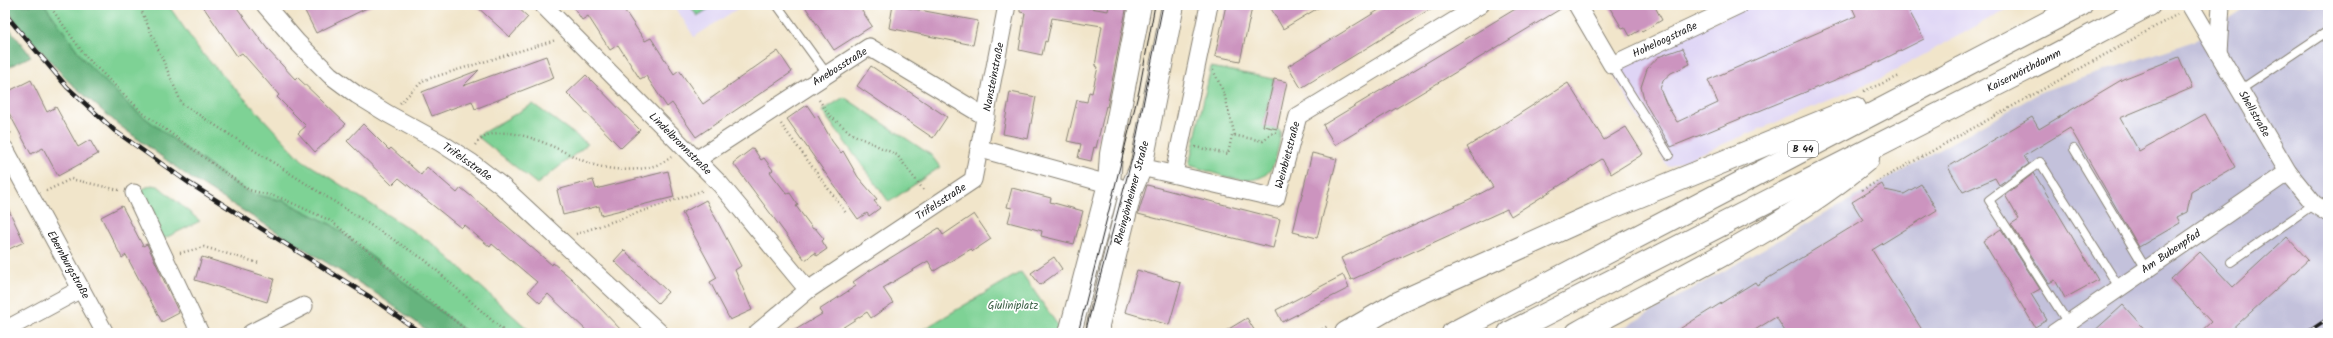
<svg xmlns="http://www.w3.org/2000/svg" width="2333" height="338" viewBox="0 0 2333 338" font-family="Kalam,sans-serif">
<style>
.built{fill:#dfd5f5}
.industrial{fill:#c3c1db}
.green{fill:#7ed295;stroke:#4d7758}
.forest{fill:#66b47e;stroke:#41684d}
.building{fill:#cc94bf}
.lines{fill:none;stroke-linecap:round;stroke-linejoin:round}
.lane-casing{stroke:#868073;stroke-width:10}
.street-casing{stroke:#868073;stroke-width:19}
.secondary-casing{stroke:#868073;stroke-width:24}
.highway-casing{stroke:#868073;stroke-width:24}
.path{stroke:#868073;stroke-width:2.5;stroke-dasharray:1 3;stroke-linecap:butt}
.lane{stroke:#fff;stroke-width:8}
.street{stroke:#fff;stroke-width:17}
.secondary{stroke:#fff;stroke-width:22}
.highway{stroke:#fff;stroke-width:22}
.tram{stroke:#1c1c1c;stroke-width:1}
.rail-casing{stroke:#1c1c1c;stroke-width:4.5}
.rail{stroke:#fff;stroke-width:3;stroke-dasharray:9;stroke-linecap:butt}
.labels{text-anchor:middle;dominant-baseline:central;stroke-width:3.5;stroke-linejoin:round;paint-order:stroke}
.shield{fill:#fff;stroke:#606060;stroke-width:1}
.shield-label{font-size:10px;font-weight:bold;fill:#1c1c1c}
.street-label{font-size:11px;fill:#1c1c1c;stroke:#fff}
.park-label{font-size:11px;fill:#43654c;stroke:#fff}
</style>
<rect width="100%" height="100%" fill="#fff"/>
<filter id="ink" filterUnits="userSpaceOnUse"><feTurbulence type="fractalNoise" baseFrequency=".025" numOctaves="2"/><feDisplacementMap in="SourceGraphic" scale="8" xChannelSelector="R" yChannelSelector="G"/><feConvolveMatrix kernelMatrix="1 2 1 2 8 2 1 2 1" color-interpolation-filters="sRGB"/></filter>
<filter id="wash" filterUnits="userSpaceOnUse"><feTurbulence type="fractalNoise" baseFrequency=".012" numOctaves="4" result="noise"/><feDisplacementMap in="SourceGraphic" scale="16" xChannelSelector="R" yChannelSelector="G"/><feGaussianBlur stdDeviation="0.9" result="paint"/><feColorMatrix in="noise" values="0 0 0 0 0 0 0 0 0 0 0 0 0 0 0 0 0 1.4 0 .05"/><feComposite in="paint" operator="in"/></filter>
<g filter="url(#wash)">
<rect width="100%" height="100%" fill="#f1e5ca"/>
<!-- built -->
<g class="built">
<path d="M674 5H743L694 37Z"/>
<path d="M1751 5H2014L1880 79 1668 167 1611 71Z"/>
</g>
<!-- industrial -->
<path class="industrial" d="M2249 5H2328V333H1614L2043 91 2194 41Z"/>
<!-- green -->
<g class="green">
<path d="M5 5H168L201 52 302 160 436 246 532 333H431L374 292 192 179 119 125 68 81 15 21Z"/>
<path d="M690 5H715L697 16Z"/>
<path d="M1211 67 1274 79 1263 126 1280 130C1281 140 1278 148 1276 157 1266 198 1217 173 1189 165Z"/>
<path d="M844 97 931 155 940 167 889 202 822 111Z"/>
<path d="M533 104 588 144 537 184 477 136Z"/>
<path d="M152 185 158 186 200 221 161 240 138 191Z"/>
<path d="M1021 272 1059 327 1058 333H917Z"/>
</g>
<!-- forest -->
<g class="forest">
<path d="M5 5H45L84 60 131 107 178 143 249 193 284 201 332 225 468 333H431L374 292 192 179 119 125 68 81 15 21Z"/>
<path d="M5 23 31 56 5 69Z"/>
</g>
<g id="blocks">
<!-- building -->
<g class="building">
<path d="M202 5H235L268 50 295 79 297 77 346 124 315 152 298 133 306 126 277 97 279 95 242 53 237 56Z"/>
<path d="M312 5H373L316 33 304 9Z"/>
<path d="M475 5H515L528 17 510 37Z"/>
<path d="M572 5H621L645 41 651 38 674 74 679 70 703 104 778 51 792 72 696 137 672 103 667 107 646 76 640 79 618 45 610 50 588 16 582 20Z"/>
<path d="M804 5H858L872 26 834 50Z"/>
<path d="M893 5 978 21 973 45 889 28Z"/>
<path d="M1020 5H1073L1108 11 1109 5H1127L1107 107 1106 106 1096 148 1094 147 1091 161 1078 158 1081 144 1067 141 1077 100 1087 102 1089 92 1092 93 1098 67 1095 66 1102 26 1052 18 1047 42 1045 41 1042 55 1019 50 1025 13 1020 12Z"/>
<path d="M1226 5 1252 8 1240 61 1215 56Z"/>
<path d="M1269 5H1323L1283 29Z"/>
<path d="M1387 5H1437L1301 88 1288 66Z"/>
<path d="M1522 5H1567L1335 145 1323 125Z"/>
<path d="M1608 5H1654L1662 20 1642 32 1640 30 1630 36 1625 27 1622 28Z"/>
<path d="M1851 5H1906L1924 39 1874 64 1671 147 1645 103 1641 87 1647 69 1658 57 1683 48 1690 64 1671 73 1663 80 1660 89 1666 103 1677 122 1718 103 1708 80 1856 16Z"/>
<path d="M546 56 554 78 475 109 472 101 432 116 422 92 479 70 463 86Z"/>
<path d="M2179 57 2192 88 2120 118 2139 151 2205 114 2235 167 2191 192 2187 212 2177 217 2180 223 2139 247 2070 128 2024 156 2029 164 1999 185 1995 178 1963 192 1948 167 2032 117 2039 129 2123 79Z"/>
<path d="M871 66 947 117 933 138 857 86Z"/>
<path d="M586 75 640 130 621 148 567 93Z"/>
<path d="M1274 79 1287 82 1277 129 1263 126Z"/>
<path d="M31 80 47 112 56 107 78 147 90 140 98 154 58 176 43 148 31 154 9 113 5 115V93Z"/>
<path d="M1568 83 1604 140 1626 127 1643 154 1611 174 1602 159 1511 216 1507 209 1351 280 1341 258 1472 198 1493 187 1467 147Z"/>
<path d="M1010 92 1036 97 1028 139 1003 134Z"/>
<path d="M807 105 815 117 818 116 832 141 841 153 843 151 858 177 877 199 874 201 880 208 869 216 867 213 858 219 787 119Z"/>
<path d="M363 124 389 150 391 148 421 175 427 167 457 193 461 188 492 213 552 265 553 263 571 278 624 333H589L548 294 540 303 528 292 537 282 492 244 490 247 464 225 461 228 399 178 392 185 347 141Z"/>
<path d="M753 148 761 160 764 158 773 170 770 172 787 194 790 193 798 205 796 206 813 229 815 228 824 239 822 241 827 249 817 256 815 253 805 260 733 163Z"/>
<path d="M1312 153 1337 159 1317 238 1293 232Z"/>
<path d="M668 171 674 197 601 215 599 206 563 215 557 190 593 180 596 189Z"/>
<path d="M2034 173 2098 280 2065 298 2055 280 2049 283 2011 224 2019 219 2005 195Z"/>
<path d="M1882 184 1885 190 1904 194 1921 184 1937 210 1872 250 1924 333H1786L1776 317 1750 333H1673L1755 282 1757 285 1863 220 1852 202Z"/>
<path d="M1147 185 1280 219 1273 248 1138 214Z"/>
<path d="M1012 188 1051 198 1050 202 1083 211 1074 244 1041 236 1042 231 1008 222 1012 208 1007 207Z"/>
<path d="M706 200 741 266 735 270 752 310 730 320 710 282 717 278 682 213Z"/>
<path d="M5 202 24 242 5 251Z"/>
<path d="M122 206 143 246 147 244 179 313 162 322 126 255 122 258 101 217Z"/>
<path d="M974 214 991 239 973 251 971 249 934 271 928 261 883 288 893 303 871 318 867 312 834 333H790L822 314 819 310 856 286 853 282 869 271 939 228 943 235Z"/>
<path d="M2001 229 2040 289 2031 294 2047 320 2035 327 1983 241Z"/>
<path d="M2287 237 2308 260 2228 333H2199L2211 322 2171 279 2200 252 2233 287Z"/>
<path d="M624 250 668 292 658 303 614 261Z"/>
<path d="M202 257 274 279 267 302 195 280Z"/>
<path d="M1054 257 1062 269 1040 285 1031 273Z"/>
<path d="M1137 270 1181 283 1169 325 1125 312Z"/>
<path d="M1343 275 1349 288 1282 322 1276 310Z"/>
<path d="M2123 305 2148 333H2092Z"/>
<path d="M1247 318 1256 333H1222Z"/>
</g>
</g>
</g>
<g filter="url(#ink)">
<use href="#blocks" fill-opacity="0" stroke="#868073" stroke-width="1"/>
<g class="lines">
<defs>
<g id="lane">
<path d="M777 5 827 74"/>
<path d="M1612 65 1669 155"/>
<path d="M2240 90 2328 31"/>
<path d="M2074 149 2146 269"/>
<path d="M2231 262 2314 204"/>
<path d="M2068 323 1989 200 2040 162 2119 287"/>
</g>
<g id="street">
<path d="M265 5 297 42 330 75 357 95 388 114 441 143 472 163 502 186 660 333"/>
<path d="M543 5 720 184 808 290"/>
<path d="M1577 5 1612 65 1739 5"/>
<path d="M2190 5 2288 172 2314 204 2328 213"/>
<path d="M2218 53 2221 5"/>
<path d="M5 149 105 333"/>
<path d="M981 149 1119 187"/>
<path d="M696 160 869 47 986 117"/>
<path d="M1141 167 1276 198 1298 116 1480 5"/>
<path d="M1174 174 1209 5"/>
<path d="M134 193 200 333"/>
<path d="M5 330 81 289"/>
<path d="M251 333 304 306"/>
<path d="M757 333 808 290 973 180 1007 5"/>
<path d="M2054 333 2288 172"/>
</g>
<g id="secondary">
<path d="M1070 333 1109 184 1111 154 1140 5"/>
<path d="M1098 333V325L1131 190 1141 167 1173 5"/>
</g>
<g id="highway">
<path d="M1346 333 1398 303 1593 215 1855 108"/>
<path d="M1453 333 2081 5"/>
<path d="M1509 333 2053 56 2149 5"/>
<path d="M1577 333C1675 278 1781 232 1868 159"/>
</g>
</defs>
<!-- lane casing -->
<use href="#lane" class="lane-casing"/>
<!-- street casing -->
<use href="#street" class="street-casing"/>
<!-- secondary casing -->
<use href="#secondary" class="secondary-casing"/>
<!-- highway casing -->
<use href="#highway" class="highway-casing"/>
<!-- path -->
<g class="path">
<path d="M49 5 86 57 144 114 249 190 281 198 331 221 470 333"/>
<path d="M139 5 182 104 425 260 506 333"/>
<path d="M1213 70 1224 93 1235 136"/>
<path d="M1864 91 1900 76"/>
<path d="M819 100 830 116 852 134 897 155 925 192"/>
<path d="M400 103 424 80 556 40"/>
<path d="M5 122 11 134"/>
<path d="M781 124 846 213"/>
<path d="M475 145C502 113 562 153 591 164 614 172 652 173 671 157"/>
<path d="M1195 147 1228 154 1232 135 1263 141 1274 132 1277 133"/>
<path d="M1862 190 2178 14"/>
<path d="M46 191 71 179 119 190"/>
<path d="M576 234 704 190"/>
<path d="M180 253 204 247 259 263"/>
<path d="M1315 333 1328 326"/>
</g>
<!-- lane -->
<use href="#lane" class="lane"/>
<!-- street -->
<use href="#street" class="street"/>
<!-- secondary -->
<use href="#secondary" class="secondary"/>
<!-- highway -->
<use href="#highway" class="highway"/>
<!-- tram -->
<g class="tram">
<path d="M1078 333 1139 91 1155 5"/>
<path d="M1085 333 1133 155 1163 5"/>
</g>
<defs>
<g id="rail">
<path d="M5 14 67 87 115 131 189 183 370 297 421 333"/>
<path d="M2307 333 2328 319"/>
<path d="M2326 333 2328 332"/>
</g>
</defs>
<!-- rail casing -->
<use href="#rail" class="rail-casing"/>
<!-- rail -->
<use href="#rail" class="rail"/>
</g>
</g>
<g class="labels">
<!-- shield labels -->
<rect class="shield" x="1788" y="141" width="30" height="16" rx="3"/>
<g class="shield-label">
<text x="1803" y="149">B 44</text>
</g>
<!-- street labels -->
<g class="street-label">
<text transform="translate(1665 40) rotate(-25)">Hoheloogstraße</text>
<text transform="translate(840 67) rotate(-32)">Anebosstraße</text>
<text transform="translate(2024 71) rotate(-27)">Kaiserwörthdamm</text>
<text transform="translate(994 77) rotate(-79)">Nansteinstraße</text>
<text transform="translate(2254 114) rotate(60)">Shellstraße</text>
<text transform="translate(680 144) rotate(45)">Lindelbronnstraße</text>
<text transform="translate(1288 155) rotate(-75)">Weinbietstraße</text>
<text transform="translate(467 162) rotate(35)">Trifelsstraße</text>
<text transform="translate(1132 193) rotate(-75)">Rheingönheimer Straße</text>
<text transform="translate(941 202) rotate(-33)">Trifelsstraße</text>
<text transform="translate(2171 252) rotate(-34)">Am Bubenpfad</text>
<text transform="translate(68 265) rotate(61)">Ebernburgstraße</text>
</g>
<!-- park labels -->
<g class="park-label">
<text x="1013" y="306">Giuliniplatz</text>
</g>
</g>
<!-- margin -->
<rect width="2333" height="338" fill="none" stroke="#fff" stroke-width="20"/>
</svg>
